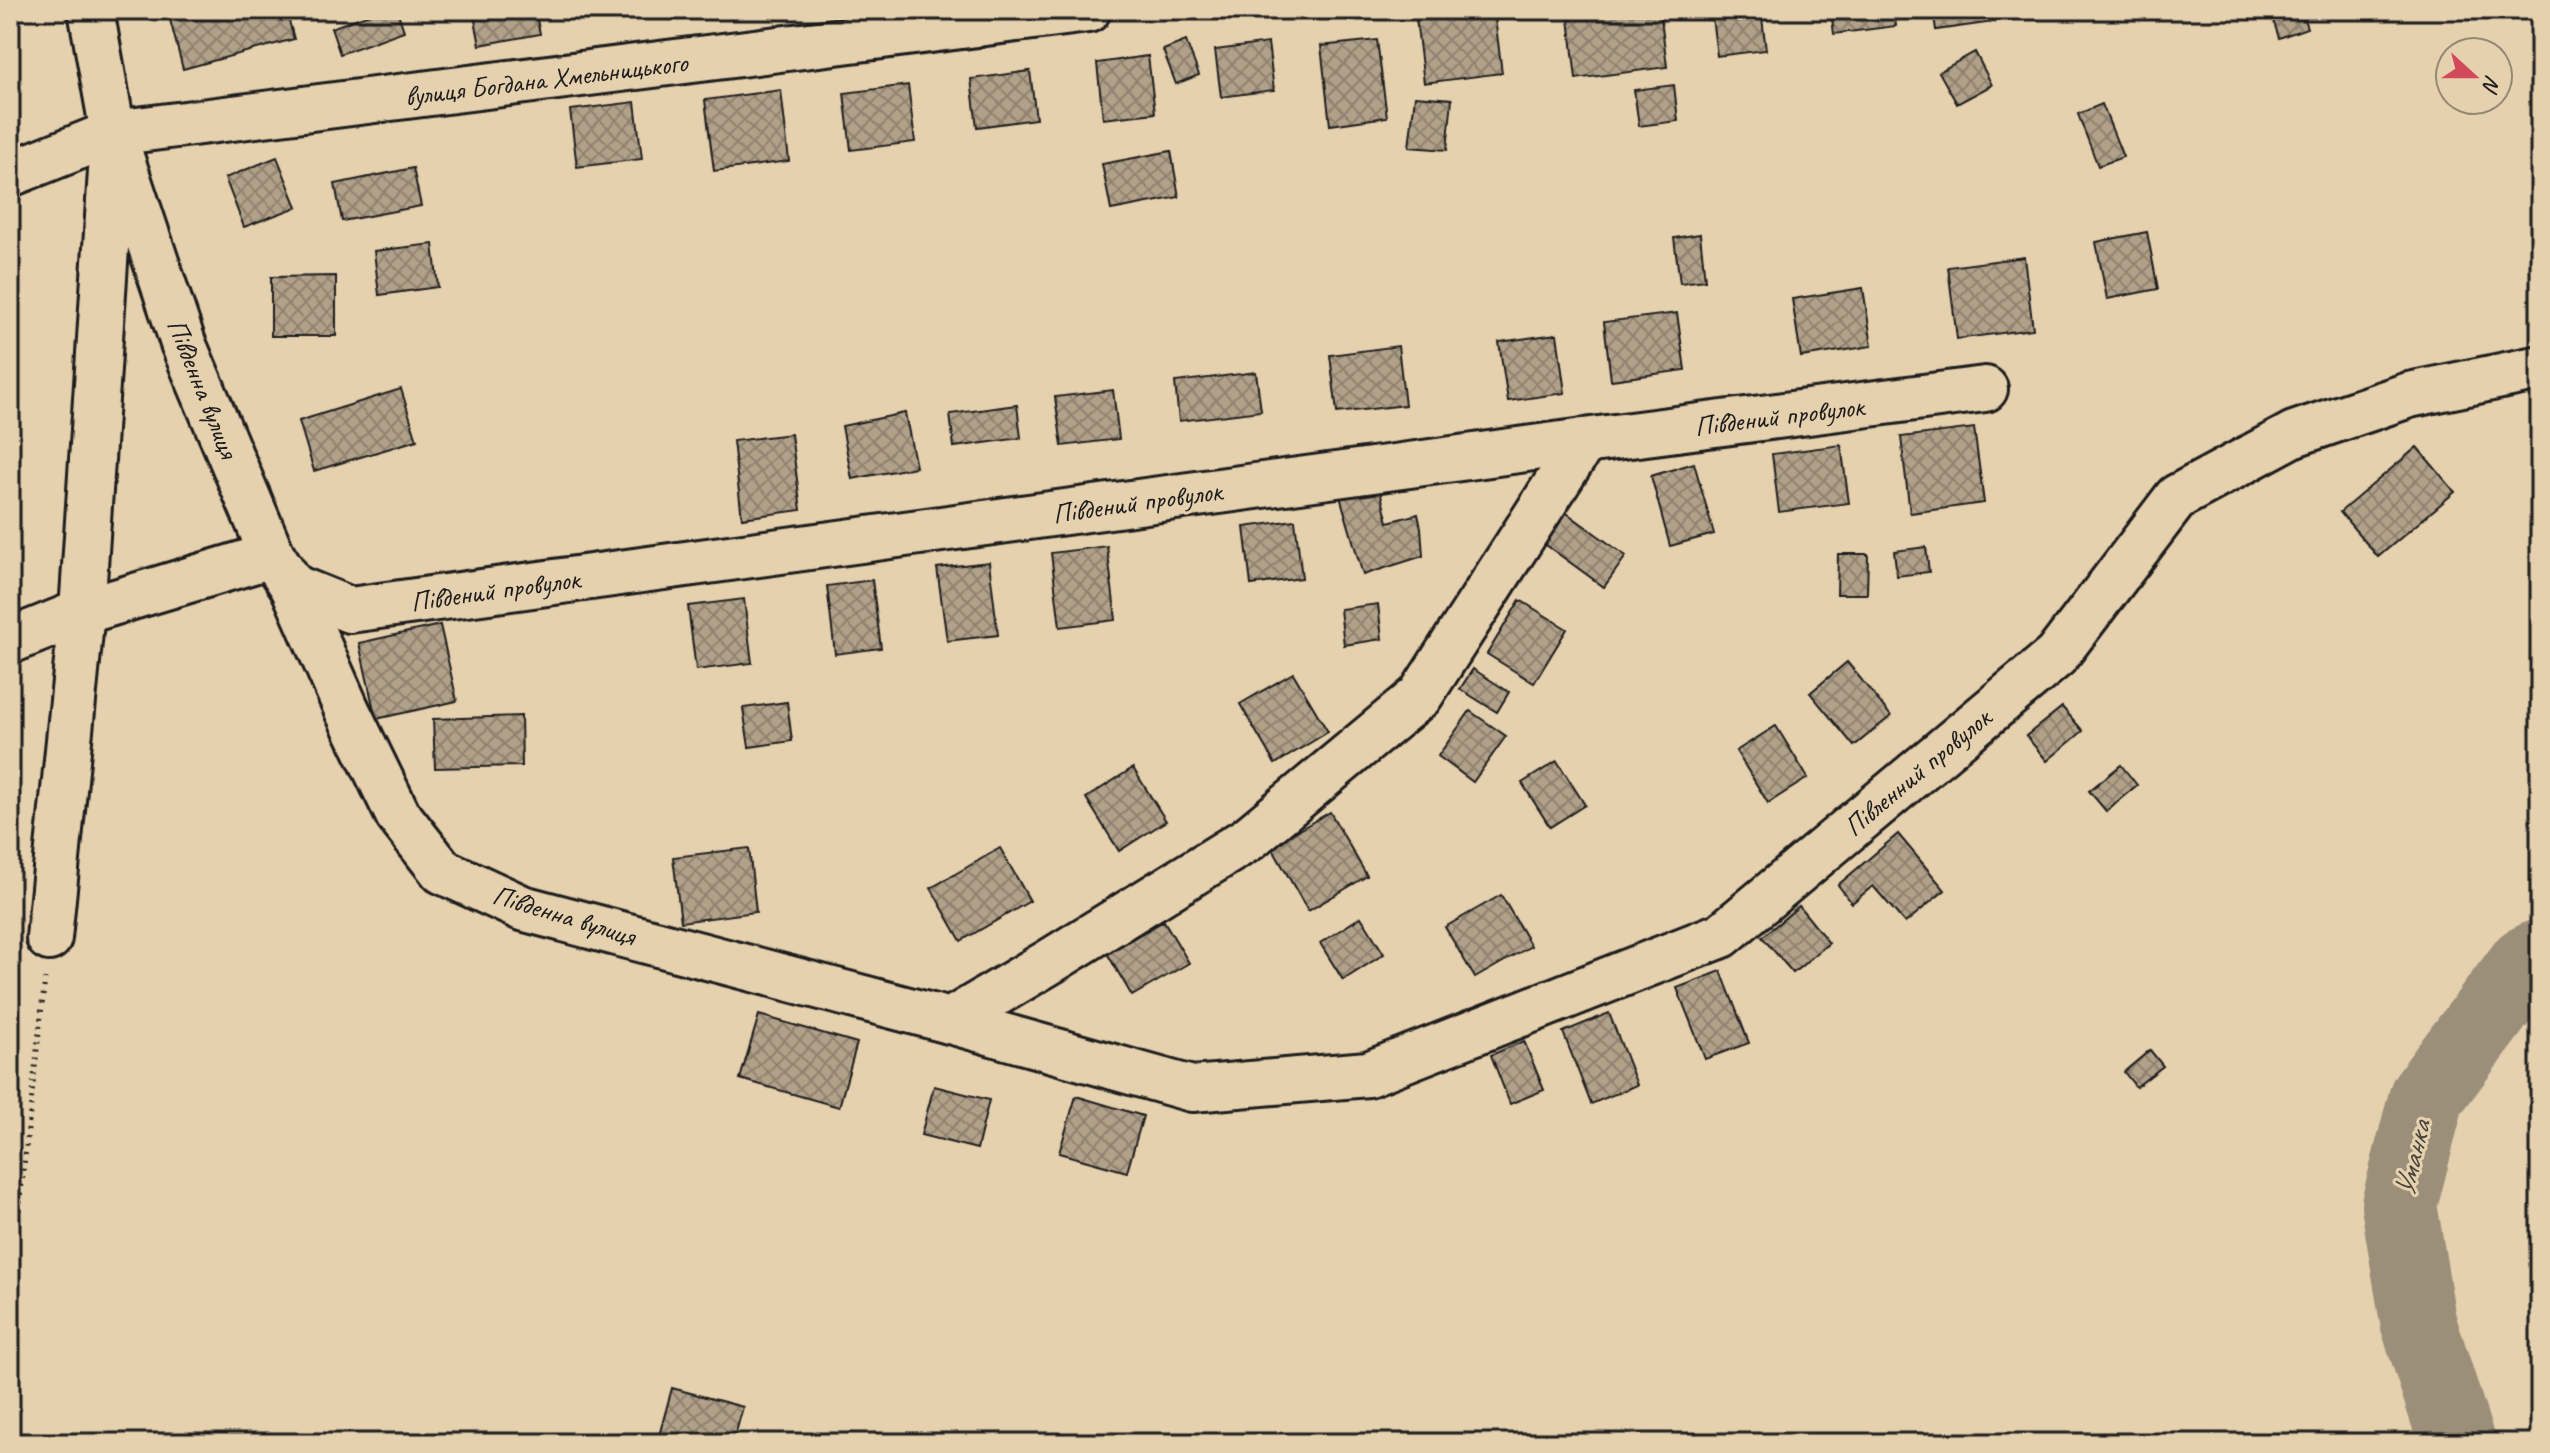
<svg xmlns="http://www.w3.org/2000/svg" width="2550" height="1453" viewBox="0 0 2550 1453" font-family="Caveat,sans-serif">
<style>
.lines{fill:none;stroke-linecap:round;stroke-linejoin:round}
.river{stroke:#9b8f79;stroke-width:76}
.building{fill:url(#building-cross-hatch);stroke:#1c1c1c;stroke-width:2}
.minor-casing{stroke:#1c1c1c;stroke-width:50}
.path{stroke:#1c1c1c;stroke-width:5;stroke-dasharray:2 6;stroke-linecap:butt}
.minor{stroke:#e6d1af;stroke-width:44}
.labels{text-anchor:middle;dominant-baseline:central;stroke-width:6;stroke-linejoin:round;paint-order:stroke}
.street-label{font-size:28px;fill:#1c1c1c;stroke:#e6d1af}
.water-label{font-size:30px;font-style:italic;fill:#48443d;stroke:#e6d1af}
</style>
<defs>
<pattern id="building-cross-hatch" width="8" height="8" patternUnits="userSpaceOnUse" patternTransform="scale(2)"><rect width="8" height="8" fill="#b1a189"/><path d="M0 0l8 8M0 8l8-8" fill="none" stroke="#8f826f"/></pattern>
</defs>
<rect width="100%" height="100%" fill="#e6d1af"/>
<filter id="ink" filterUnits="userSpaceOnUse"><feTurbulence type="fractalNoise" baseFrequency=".0125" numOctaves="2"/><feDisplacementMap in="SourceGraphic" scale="16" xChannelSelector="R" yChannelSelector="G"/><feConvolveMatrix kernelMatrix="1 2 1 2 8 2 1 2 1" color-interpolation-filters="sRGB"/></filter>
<g filter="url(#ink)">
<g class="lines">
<!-- river -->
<path class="river" d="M2457 1443 2418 1321 2399 1205 2427 1096 2526 964 2540 957"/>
</g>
<!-- building -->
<g class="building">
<path d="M191 10H286L294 39 183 69 169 16Z"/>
<path d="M380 10H397L404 31 340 54 331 28Z"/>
<path d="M473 10H535L540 34 480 45Z"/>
<path d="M714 10H761L715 16Z"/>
<path d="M1425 10H1494L1502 73 1424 83 1415 11Z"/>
<path d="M1568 10H1660L1667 67 1576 79Z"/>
<path d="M1711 10H1761L1766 50 1717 56Z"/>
<path d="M1831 10H1894L1896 26 1834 34Z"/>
<path d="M1933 10H1992L1994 22 1936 30Z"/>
<path d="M2270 10H2301L2307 28 2279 38Z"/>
<path d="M1377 40 1387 117 1330 125 1321 46Z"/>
<path d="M1186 41 1199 75 1176 84 1163 50Z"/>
<path d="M1268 43 1274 90 1221 97 1215 50Z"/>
<path d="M1975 52 1992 85 1957 104 1939 72Z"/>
<path d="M1148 56 1155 113 1103 119 1097 63Z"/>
<path d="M1030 71 1036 119 977 127 971 79Z"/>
<path d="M908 85 915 142 851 150 844 93Z"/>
<path d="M1674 85 1678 121 1639 126 1634 90Z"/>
<path d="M781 90 789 161 714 171 705 100Z"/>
<path d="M1415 96 1452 99 1447 150 1409 147Z"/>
<path d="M635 102 642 159 577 167 570 110Z"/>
<path d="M2102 104 2123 157 2098 166 2078 114Z"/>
<path d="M1171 151 1179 197 1111 210 1102 164Z"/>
<path d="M277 157 297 207 244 227 225 178Z"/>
<path d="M413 168 421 206 342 221 335 184Z"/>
<path d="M2147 232 2158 289 2107 299 2096 242Z"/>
<path d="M1700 234 1705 280 1680 283 1674 238Z"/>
<path d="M433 244 438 287 379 295 374 251Z"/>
<path d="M2024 257 2033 329 1957 339 1948 267Z"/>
<path d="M336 276V336H271V277Z"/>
<path d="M1863 288 1872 346 1801 357 1792 299Z"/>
<path d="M1677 313 1685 370 1611 380 1604 322Z"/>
<path d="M1557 334 1565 393 1508 401 1499 342Z"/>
<path d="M1398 346 1405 405 1337 413 1330 355Z"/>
<path d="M1256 372 1261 411 1179 421 1175 382Z"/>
<path d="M401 389 417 440 314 471 299 421Z"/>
<path d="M1113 390 1119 439 1062 446 1055 397Z"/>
<path d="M1017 405 1021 438 954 447 950 414Z"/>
<path d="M905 413 916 467 852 479 842 426Z"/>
<path d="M1974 428 1984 503 1910 513 1901 437Z"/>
<path d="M791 434 801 510 742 518 733 441Z"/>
<path d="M1841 445 1849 503 1779 512 1772 454Z"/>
<path d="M2417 447 2455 492 2378 557 2340 512Z"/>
<path d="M1694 463 1714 534 1670 546 1651 476Z"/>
<path d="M1378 483 1388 522 1418 514 1421 528 1423 556 1363 575 1339 493Z"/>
<path d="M1564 511 1626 556 1604 587 1542 542Z"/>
<path d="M1295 520 1302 578 1251 585 1244 527Z"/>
<path d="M1107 546 1116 620 1060 627 1051 553Z"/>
<path d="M1926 547 1929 572 1897 576 1894 551Z"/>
<path d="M1838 554H1868L1867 594H1837Z"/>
<path d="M989 562 998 635 947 641 937 568Z"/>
<path d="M872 580 881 648 835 654 827 586Z"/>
<path d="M744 599 752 663 696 670 688 606Z"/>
<path d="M1520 600 1567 629 1534 683 1487 654Z"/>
<path d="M1378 604 1382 639 1344 645 1340 609Z"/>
<path d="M440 625 457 701 376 719 359 643Z"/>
<path d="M1847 662 1891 716 1854 746 1810 693Z"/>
<path d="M1473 669 1509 692 1497 712 1460 689Z"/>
<path d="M1293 673 1328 732 1275 764 1240 704Z"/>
<path d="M787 702 792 741 749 747 743 708Z"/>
<path d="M2062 707 2083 731 2047 761 2026 736Z"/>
<path d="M1470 711 1506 736 1473 782 1438 756Z"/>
<path d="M521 716 522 766 435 768 433 719Z"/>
<path d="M1776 726 1808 778 1768 803 1736 751Z"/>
<path d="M1557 761 1585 805 1550 827 1522 783Z"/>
<path d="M2121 765 2137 785 2106 811 2089 791Z"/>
<path d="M1133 768 1166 821 1119 851 1086 798Z"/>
<path d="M1330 812 1367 876 1308 911 1271 846Z"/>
<path d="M1898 834 1945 890 1905 923 1873 886 1852 903 1838 885Z"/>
<path d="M749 848 756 912 681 922 673 857Z"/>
<path d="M1000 848 1030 901 961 941 931 888Z"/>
<path d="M1501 895 1531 946 1475 978 1445 927Z"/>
<path d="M1799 906 1829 943 1793 973 1762 937Z"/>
<path d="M1361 917 1384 954 1343 980 1320 943Z"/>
<path d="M1164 921 1189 963 1132 996 1107 953Z"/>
<path d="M1721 971 1749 1043 1705 1059 1677 988Z"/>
<path d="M1609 1013 1637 1085 1591 1104 1563 1032Z"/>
<path d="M759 1015 857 1043 839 1107 740 1079Z"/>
<path d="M1524 1041 1544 1090 1510 1104 1491 1055Z"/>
<path d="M2150 1050 2163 1066 2136 1087 2124 1072Z"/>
<path d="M934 1086 989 1100 977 1149 921 1135Z"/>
<path d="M1076 1096 1143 1116 1127 1172 1059 1153Z"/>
<path d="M672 1388 743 1407 733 1443H657Z"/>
</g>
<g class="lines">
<defs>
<g id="minor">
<path d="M91 10 113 133 183 343 272 555 293 587 347 710 398 815 442 871 522 908 950 1021 1192 1089 1368 1074 1722 935 2056 656 2177 497 2294 434 2409 395 2540 368"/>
<path d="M10 174 113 133 1088 10"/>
<path d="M293 587 350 610 1584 441 1985 389"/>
<path d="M10 641 82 612 272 555"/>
<path d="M49 938 82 612 112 156"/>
<path d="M950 1021 1051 961 1248 839 1420 696 1584 441"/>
</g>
</defs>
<!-- minor casing -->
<use href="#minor" class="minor-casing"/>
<!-- path -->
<path class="path" d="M10 1290 45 979"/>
<!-- minor -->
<use href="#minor" class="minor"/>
</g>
</g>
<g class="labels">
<!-- street labels -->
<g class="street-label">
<text transform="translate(546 79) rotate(-7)">вулиця Богдана Хмельницького</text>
<text transform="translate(203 388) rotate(68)">Південна вулиця</text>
<text transform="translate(1779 416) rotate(-7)">Південий провулок</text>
<text transform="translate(1137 502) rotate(-8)">Південий провулок</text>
<text transform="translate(495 590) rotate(-8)">Південий провулок</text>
<text transform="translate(1917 772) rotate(-40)">Півленний провулок</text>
<text transform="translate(564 915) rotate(17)">Південна вулиця</text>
</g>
<!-- water labels -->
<g class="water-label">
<text transform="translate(2412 1159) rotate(-77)">Уманка</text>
</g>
</g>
<!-- margin -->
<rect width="2550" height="1453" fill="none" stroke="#e6d1af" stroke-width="40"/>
<rect x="20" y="20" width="2510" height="1413" fill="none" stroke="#1c1c1c" stroke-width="3" filter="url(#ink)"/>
<!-- north arrow -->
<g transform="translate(2474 76) rotate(111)"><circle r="38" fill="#e6d1af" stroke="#958974" stroke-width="2"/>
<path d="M0-6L14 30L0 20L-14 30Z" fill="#d1495b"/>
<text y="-12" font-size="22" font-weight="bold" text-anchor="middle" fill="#1c1c1c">N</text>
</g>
</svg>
